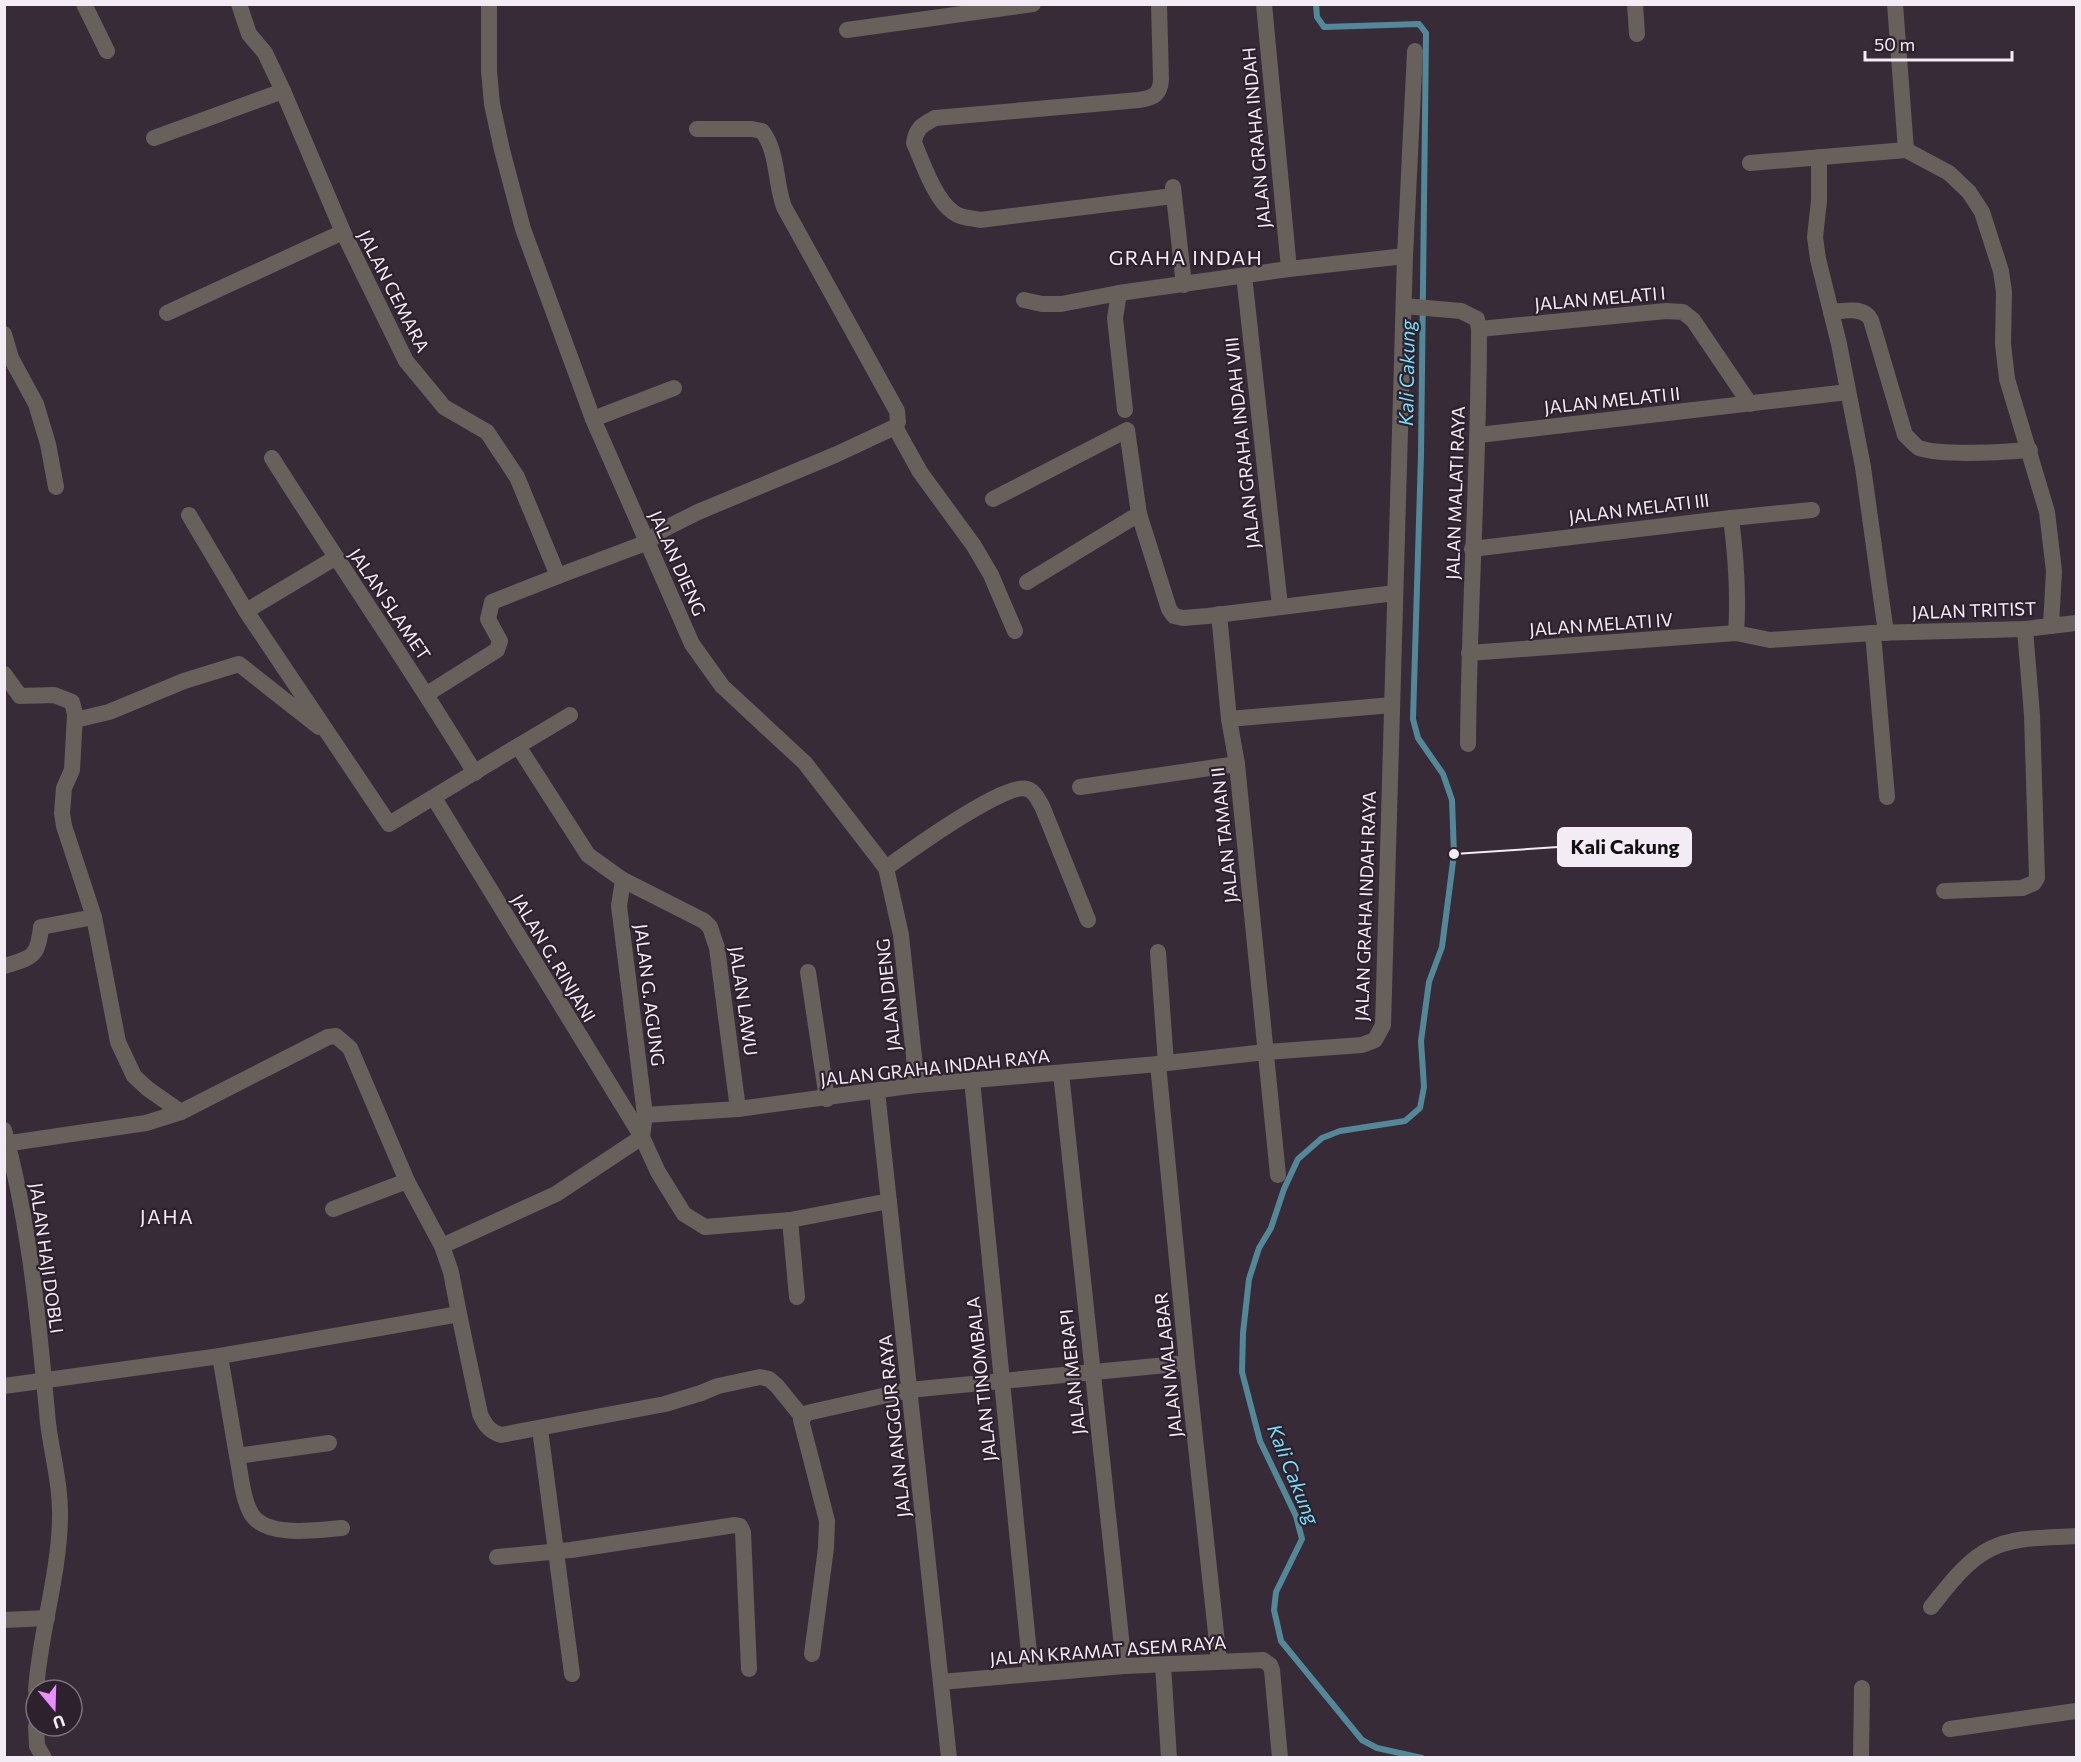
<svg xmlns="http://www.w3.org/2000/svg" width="2081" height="1762" viewBox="0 0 2081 1762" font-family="Commissioner,sans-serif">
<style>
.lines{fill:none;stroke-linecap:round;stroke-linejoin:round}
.stream{stroke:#528897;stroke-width:6}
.minor{stroke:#68605b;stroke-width:16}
.labels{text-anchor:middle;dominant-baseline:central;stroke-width:4.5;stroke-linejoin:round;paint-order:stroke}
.street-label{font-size:18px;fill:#f4ecf4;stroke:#2d212d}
.neighbourhood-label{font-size:20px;letter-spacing:1.5px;fill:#f4ecf4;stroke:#2d212d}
.water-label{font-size:20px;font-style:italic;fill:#74dffa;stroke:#2d212d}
.leader{fill:none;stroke:#f4ecf4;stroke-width:2}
.callout-dot{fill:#f4ecf4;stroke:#2d212d;stroke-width:2}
.callout{fill:#f4ecf4;stroke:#f4ecf4;stroke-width:2}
.callout-label{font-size:20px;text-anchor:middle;font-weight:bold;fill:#111}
</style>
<rect width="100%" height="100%" fill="#372b37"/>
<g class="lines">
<!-- stream -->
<path class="stream" d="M1316 4 1317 17 1324 27 1419 24 1426 33 1421 455 1413 719 1418 738 1443 774 1452 800 1454 854 1442 947 1429 982 1421 1041 1424 1087 1420 1108 1405 1121 1340 1131 1322 1138 1298 1159 1284 1189 1271 1228 1259 1248 1249 1279 1243 1333 1242 1372 1260 1441 1296 1516 1302 1539 1276 1592 1274 1610 1281 1641 1362 1740 1377 1748 1422 1758"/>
<!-- minor -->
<g class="minor">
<path d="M84 4 107 51"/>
<path d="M239 4 249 34 265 53 283 91 343 232 406 361 444 407 487 432 517 477 558 576 648 542 664 529 698 512 835 455 895 427 898 422 897 411 784 207C775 183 778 151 762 131L752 129H697"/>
<path d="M489 4V71L492 104 502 150 523 229 593 419 692 644 722 686 805 763 886 868 901 935 917 1085"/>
<path d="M1159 4 1161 80C1160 95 1153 98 1139 100L935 118C922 125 916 128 914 143 923 163 935 200 953 212 960 218 971 218 980 220L1173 196"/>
<path d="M1264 4 1289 269"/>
<path d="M1635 4 1637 34"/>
<path d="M1895 4 1906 150"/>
<path d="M847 30 1033 4"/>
<path d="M154 138 283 91"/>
<path d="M1819 157V201L1815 237 1818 259 1839 344 1863 467 1886 633"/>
<path d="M1750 163 1906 150 1949 173 1969 192 1982 212 2001 271 2004 292 2003 344 2007 379 2047 512 2054 571 2051 626"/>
<path d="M1173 187 1184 285"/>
<path d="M1244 275 1280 606"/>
<path d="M1119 293 1115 318 1125 410"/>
<path d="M1024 300 1042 304H1061L1119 293 1289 269 1405 256"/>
<path d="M1404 306 1461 311 1477 319 1479 329C1479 468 1469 606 1468 744"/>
<path d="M1831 312C1845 311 1864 306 1871 320L1905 435C1910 439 1914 445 1919 448 1942 456 2005 452 2030 450"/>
<path d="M167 313 343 232"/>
<path d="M1479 329 1666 311 1683 312 1693 320 1750 404"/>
<path d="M4 334 11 358 36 404 48 444 56 487"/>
<path d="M593 419 674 388"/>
<path d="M895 427 920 472 974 546 991 575 1015 631"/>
<path d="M1479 435 1848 392"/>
<path d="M272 458C339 564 410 666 475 773"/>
<path d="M993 499 1127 430 1139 514 1169 609 1174 616 1183 618 1208 616 1395 593"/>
<path d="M189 515 246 611 389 824 518 746 588 855 623 880 704 921 710 927 717 948 738 1109"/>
<path d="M1731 518 1812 510"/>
<path d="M1472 549 1731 518C1736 557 1739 594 1736 633"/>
<path d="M1027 582 1139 514"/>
<path d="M246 611 335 558"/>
<path d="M1219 614 1229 719 1237 764 1278 1175"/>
<path d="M1873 633 1887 797"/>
<path d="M1469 653 1736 633 1770 640 1873 633 2025 629 2076 623"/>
<path d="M4 674 20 696 54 695 72 702 75 714 72 770 64 788 62 813 64 826 94 917 118 1042 134 1076 148 1089 181 1112"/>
<path d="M427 694 497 650 500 641 488 619 492 602 558 576"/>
<path d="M1229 719 1392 705"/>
<path d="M75 720 109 712 184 681 239 664 319 727"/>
<path d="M518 746 570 715"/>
<path d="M1080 787 1237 764"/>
<path d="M434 798 642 1137 658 1172 684 1214 705 1227 790 1220 889 1201"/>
<path d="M886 868C907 853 1006 781 1027 789 1035 791 1038 800 1042 806L1088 920"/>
<path d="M623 880 619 906 645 1115"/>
<path d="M1944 891 2022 888 2034 883 2037 878 2032 715 2025 629"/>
<path d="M1158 952 1166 1063"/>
<path d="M4 966C32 958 38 957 41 927L94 917"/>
<path d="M808 972 827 1099"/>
<path d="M1158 1064 1187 1363 1219 1661"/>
<path d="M1061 1073 1124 1666"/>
<path d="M972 1080 1031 1673"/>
<path d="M877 1091 949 1758"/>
<path d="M4 1130C30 1225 39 1325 48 1423 52 1455 61 1486 60 1518 59 1576 40 1632 36 1690"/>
<path d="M642 1137 645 1115 738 1109 917 1085 1158 1064 1266 1052 1362 1045 1375 1040 1383 1025 1405 256 1415 51"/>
<path d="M4 1144 146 1123 181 1112 328 1037 336 1036 350 1048 407 1181 442 1246 451 1272 459 1314"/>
<path d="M333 1209 407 1181"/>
<path d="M790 1220 797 1297"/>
<path d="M442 1246 556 1194 642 1137"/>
<path d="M220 1356 237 1456 329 1443"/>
<path d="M4 1386 220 1356 459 1314 480 1414C485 1425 489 1431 501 1435L665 1404 701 1393 718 1386 760 1377 769 1379 777 1386 803 1418"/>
<path d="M540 1429 572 1674"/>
<path d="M237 1456C241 1474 242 1499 252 1515 268 1538 318 1530 342 1528"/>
<path d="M497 1557 571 1550 735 1525 740 1526 743 1532 749 1669"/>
<path d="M1931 1607C1948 1586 1966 1561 1990 1549 2015 1536 2049 1538 2076 1536"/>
<path d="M4 1620 47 1618"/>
<path d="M812 1654 826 1548 827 1521 801 1420 807 1413 909 1390 1187 1363"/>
<path d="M1163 1665 1169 1758"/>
<path d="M941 1682 1124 1666 1263 1660 1270 1665 1272 1670 1280 1758"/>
<path d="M36 1697V1714"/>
<path d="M36 1726 37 1746 44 1758"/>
<path d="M1950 1729 2076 1711"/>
<path d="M1861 1758 1862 1688"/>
</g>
</g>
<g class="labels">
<!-- street labels -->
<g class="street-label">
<text transform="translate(1256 138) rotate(-95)">JALAN GRAHA INDAH</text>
<text transform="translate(394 291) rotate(63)">JALAN CEMARA</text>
<text transform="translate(1600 298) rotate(-5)">JALAN MELATI I</text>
<text transform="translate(1612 400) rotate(-6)">JALAN MELATI II</text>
<text transform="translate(1242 443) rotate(-96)">JALAN GRAHA INDAH VIII</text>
<text transform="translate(1455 493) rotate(-88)">JALAN MALATI RAYA</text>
<text transform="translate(1639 508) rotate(-7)">JALAN MELATI III</text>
<text transform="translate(678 563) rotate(66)">JALAN DIENG</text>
<text transform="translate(390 604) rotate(56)">JALAN SLAMET</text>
<text transform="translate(1974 610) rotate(-2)">JALAN TRITIST</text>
<text transform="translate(1601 624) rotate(-4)">JALAN MELATI IV</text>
<text transform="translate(1224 835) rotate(-96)">JALAN TAMAN II</text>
<text transform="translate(1365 906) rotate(-88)">JALAN GRAHA INDAH RAYA</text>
<text transform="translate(554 958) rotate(59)">JALAN G. RINJANI</text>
<text transform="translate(650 995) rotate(83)">JALAN G. AGUNG</text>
<text transform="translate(888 995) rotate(-96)">JALAN DIENG</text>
<text transform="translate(744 1001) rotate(82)">JALAN LAWU</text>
<text transform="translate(935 1067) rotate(-6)">JALAN GRAHA INDAH RAYA</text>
<text transform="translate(47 1258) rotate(82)">JALAN HAJI DOBLI</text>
<text transform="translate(1168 1365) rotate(-96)">JALAN MALABAR</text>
<text transform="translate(1072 1372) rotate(-96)">JALAN MERAPI</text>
<text transform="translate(981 1379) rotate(-96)">JALAN TINOMBALA</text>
<text transform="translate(894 1426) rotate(-96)">JALAN ANGGUR RAYA</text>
<text transform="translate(1108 1650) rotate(-4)">JALAN KRAMAT ASEM RAYA</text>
</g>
<!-- neighbourhood labels -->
<g class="neighbourhood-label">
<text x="1186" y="257">GRAHA INDAH</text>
<text x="167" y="1216">JAHA</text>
</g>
<!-- water labels -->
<g class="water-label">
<text transform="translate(1406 373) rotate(-89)">Kali Cakung</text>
<text transform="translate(1294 1474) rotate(68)">Kali Cakung</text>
</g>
</g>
<!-- callouts -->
<path class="leader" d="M1454 854L1558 847"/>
<circle class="callout-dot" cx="1454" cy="854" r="6"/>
<rect class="callout" x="1558" y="828" width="133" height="38" rx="6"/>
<g class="callout-label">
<text x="1625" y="854">Kali Cakung</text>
</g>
<!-- border -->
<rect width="2081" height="1762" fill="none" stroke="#f4ecf4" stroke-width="12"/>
<!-- north arrow -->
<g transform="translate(54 1708) rotate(161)"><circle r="28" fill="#2d212d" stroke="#7d727d" stroke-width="1.5"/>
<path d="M0-4.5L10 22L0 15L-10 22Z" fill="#e88eff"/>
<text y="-9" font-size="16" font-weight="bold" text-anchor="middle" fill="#f4ecf4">U</text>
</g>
<!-- scale -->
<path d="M1865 51v9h147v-9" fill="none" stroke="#f4ecf4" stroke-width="3"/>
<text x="1874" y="51" font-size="18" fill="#f4ecf4" stroke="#2d212d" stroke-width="4.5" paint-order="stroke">50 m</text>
</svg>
